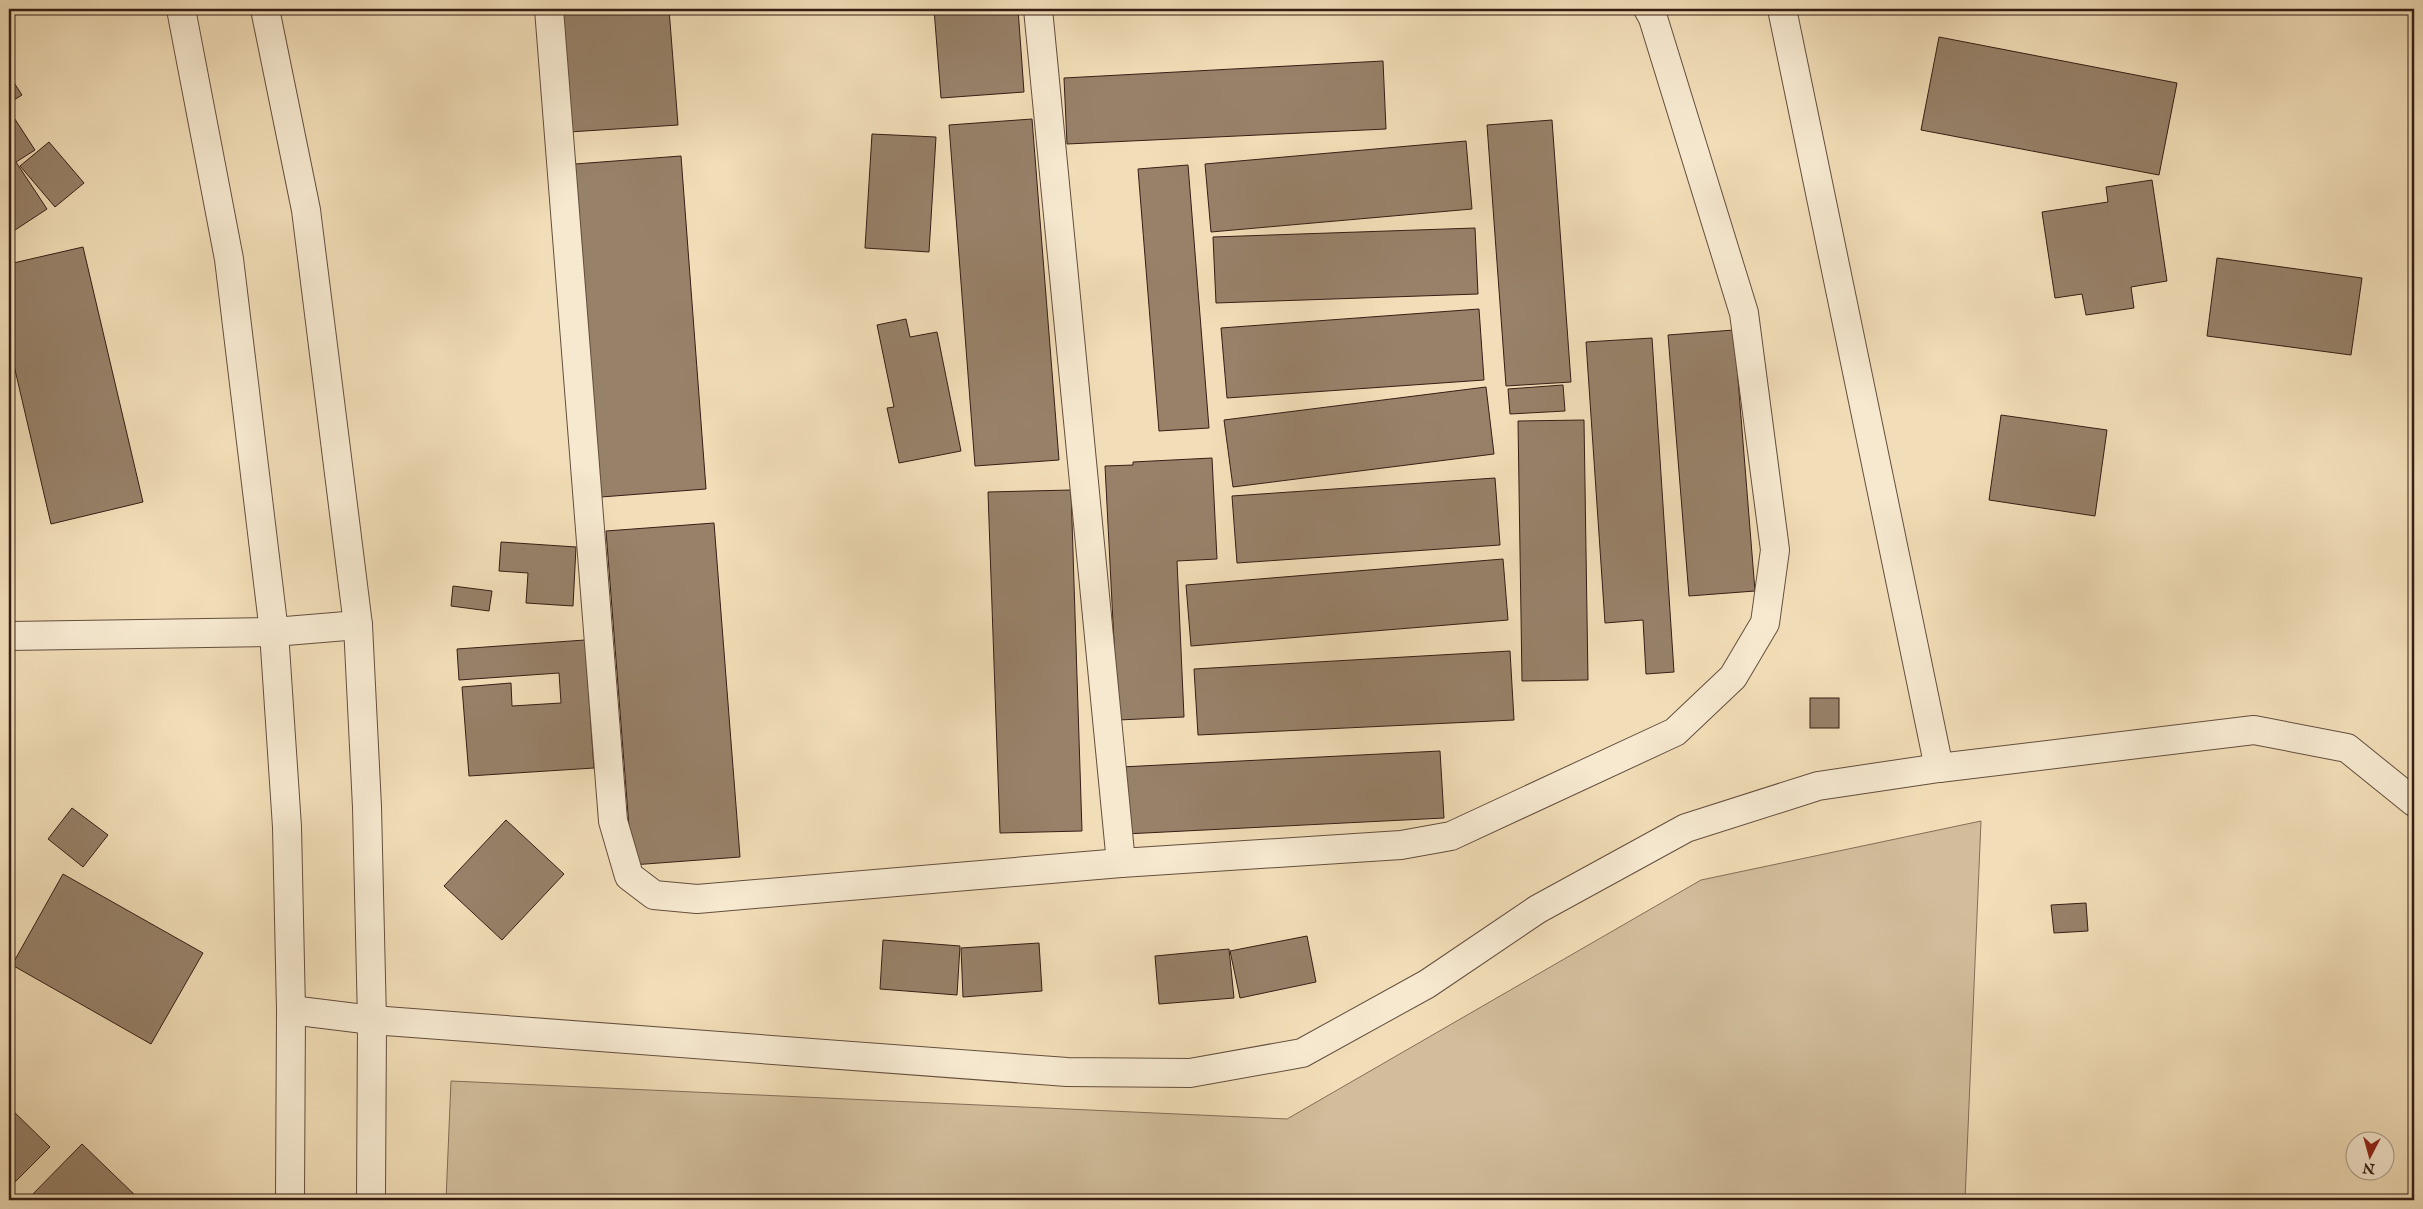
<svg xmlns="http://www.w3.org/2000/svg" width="2423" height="1209" viewBox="0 0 2423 1209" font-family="'IM FELL English',serif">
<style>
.green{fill:#d1bd9b;stroke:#836e58}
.building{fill:#978169;stroke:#351e15}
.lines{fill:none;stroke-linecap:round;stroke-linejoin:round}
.minor-casing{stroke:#644e3e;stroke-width:30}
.minor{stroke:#f6e9d0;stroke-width:28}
</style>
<rect width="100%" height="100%" fill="#f1ddb7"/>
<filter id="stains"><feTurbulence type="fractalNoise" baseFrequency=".004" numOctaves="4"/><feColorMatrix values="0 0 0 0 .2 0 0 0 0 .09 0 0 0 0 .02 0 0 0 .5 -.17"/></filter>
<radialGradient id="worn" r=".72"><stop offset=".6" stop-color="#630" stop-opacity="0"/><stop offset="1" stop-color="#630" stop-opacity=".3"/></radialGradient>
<!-- green -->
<path class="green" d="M1981 821 1965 1200H446L451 1081 1287 1119 1701 880Z"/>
<!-- building -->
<g class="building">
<path d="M560 9H669L678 125 569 132Z"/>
<path d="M934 9H1018L1024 92 941 98Z"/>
<path d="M1939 37 2177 83 2159 175 1921 130Z"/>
<path d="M1383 61 1386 129 1067 144 1064 78Z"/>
<path d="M9 75 22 95 9 103Z"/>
<path d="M9 110 35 150 16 162 47 209 9 234Z"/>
<path d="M1032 119 1059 460 975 466 949 125Z"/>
<path d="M1552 120 1571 382 1506 386 1487 125Z"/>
<path d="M872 134 936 137 929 252 865 248Z"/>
<path d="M1466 141 1472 209 1211 232 1205 164Z"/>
<path d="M49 142 84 183 55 207 20 166Z"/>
<path d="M681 156 706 489 601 497 575 164Z"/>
<path d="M1188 165 1209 428 1159 431 1138 169Z"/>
<path d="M2152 180 2167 281 2131 287 2134 308 2086 315 2082 294 2055 298 2042 212 2108 202 2106 187Z"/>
<path d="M1475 228 1478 294 1216 303 1213 237Z"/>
<path d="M83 247 143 502 51 524 9 344V264Z"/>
<path d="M2217 258 2362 278 2351 355 2207 336Z"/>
<path d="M1479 309 1484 380 1227 398 1221 328Z"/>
<path d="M906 319 910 337 937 332 961 451 899 463 887 408 894 407 877 325Z"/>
<path d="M1734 330 1755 591 1689 596 1668 335Z"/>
<path d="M1652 338 1674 672 1646 674 1643 620 1605 623 1586 342Z"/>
<path d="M1563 385 1565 411 1510 414 1508 389Z"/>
<path d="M1486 387 1494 454 1233 487 1224 420Z"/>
<path d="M2001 415 2107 430 2095 516 1989 500Z"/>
<path d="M1584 420 1588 680 1522 681 1518 421Z"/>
<path d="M1212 458 1217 559 1177 561 1184 717 1118 720 1105 466 1133 465V462Z"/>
<path d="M1495 478 1500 545 1237 563 1232 496Z"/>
<path d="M1071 490 1082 831 1000 833 988 492Z"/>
<path d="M714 523 740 857 632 865 606 531Z"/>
<path d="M501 542 576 547 573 606 526 603 528 573 499 571Z"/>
<path d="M1503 559 1508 620 1191 646 1186 585Z"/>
<path d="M453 586 492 591 489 611 451 606Z"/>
<path d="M585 640 594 768 469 776 462 687 511 683 512 706 561 703 559 673 459 680 457 649Z"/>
<path d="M1510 651 1514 720 1198 735 1194 669Z"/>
<rect x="1810" y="698" width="29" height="30"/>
<path d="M1440 751 1444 818 1125 834 1121 767Z"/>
<path d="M72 808 108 835 83 867 48 839Z"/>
<path d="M506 820 564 874 502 940 444 886Z"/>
<path d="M63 874 203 953 151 1044 12 965Z"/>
<path d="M2086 903 2088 931 2054 933 2051 905Z"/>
<path d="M1307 936 1316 982 1240 998 1230 951Z"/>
<path d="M883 940 960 946 957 995 880 989Z"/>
<path d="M1039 943 1042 991 963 997 961 948Z"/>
<path d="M1229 949 1234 998 1159 1004 1155 956Z"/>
<path d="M9 1107 50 1147 9 1188Z"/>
<path d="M82 1144 140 1200H27Z"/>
</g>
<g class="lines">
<defs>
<g id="minor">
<path d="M181 9 229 259 274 632 287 827 291 1010 290 1200"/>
<path d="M265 9 306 210 358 625 367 807 372 1020 371 1200"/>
<path d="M549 9 613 821 629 876 654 895 697 899 1121 863 1401 845 1451 836 1675 732 1733 677 1765 623 1775 550 1744 313 1653 18 1648 9"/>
<path d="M1038 9 1121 863"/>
<path d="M1782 9 1939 768"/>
<path d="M9 636 274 632 358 625"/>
<path d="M291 1010 372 1020 1067 1072 1190 1073 1302 1053 1427 984 1538 909 1686 828 1818 786 1939 768 2254 730 2347 748 2414 802"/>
</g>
</defs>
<!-- minor casing -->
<use href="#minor" class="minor-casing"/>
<!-- minor -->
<use href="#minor" class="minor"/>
</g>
<!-- margin -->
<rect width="2423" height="1209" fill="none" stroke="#f1ddb7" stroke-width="30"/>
<rect x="10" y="10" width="2403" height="1189" fill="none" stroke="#351e15" stroke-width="2.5"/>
<rect x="15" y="15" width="2393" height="1179" fill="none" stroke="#351e15"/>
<!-- north arrow -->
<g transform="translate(2370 1156) rotate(186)"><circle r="24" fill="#f6e9d0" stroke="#a99885"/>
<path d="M0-4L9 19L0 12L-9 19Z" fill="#8f2418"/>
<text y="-8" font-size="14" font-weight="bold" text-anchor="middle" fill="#351e15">N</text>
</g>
<rect width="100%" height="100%" filter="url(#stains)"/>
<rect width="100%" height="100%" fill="url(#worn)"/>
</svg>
